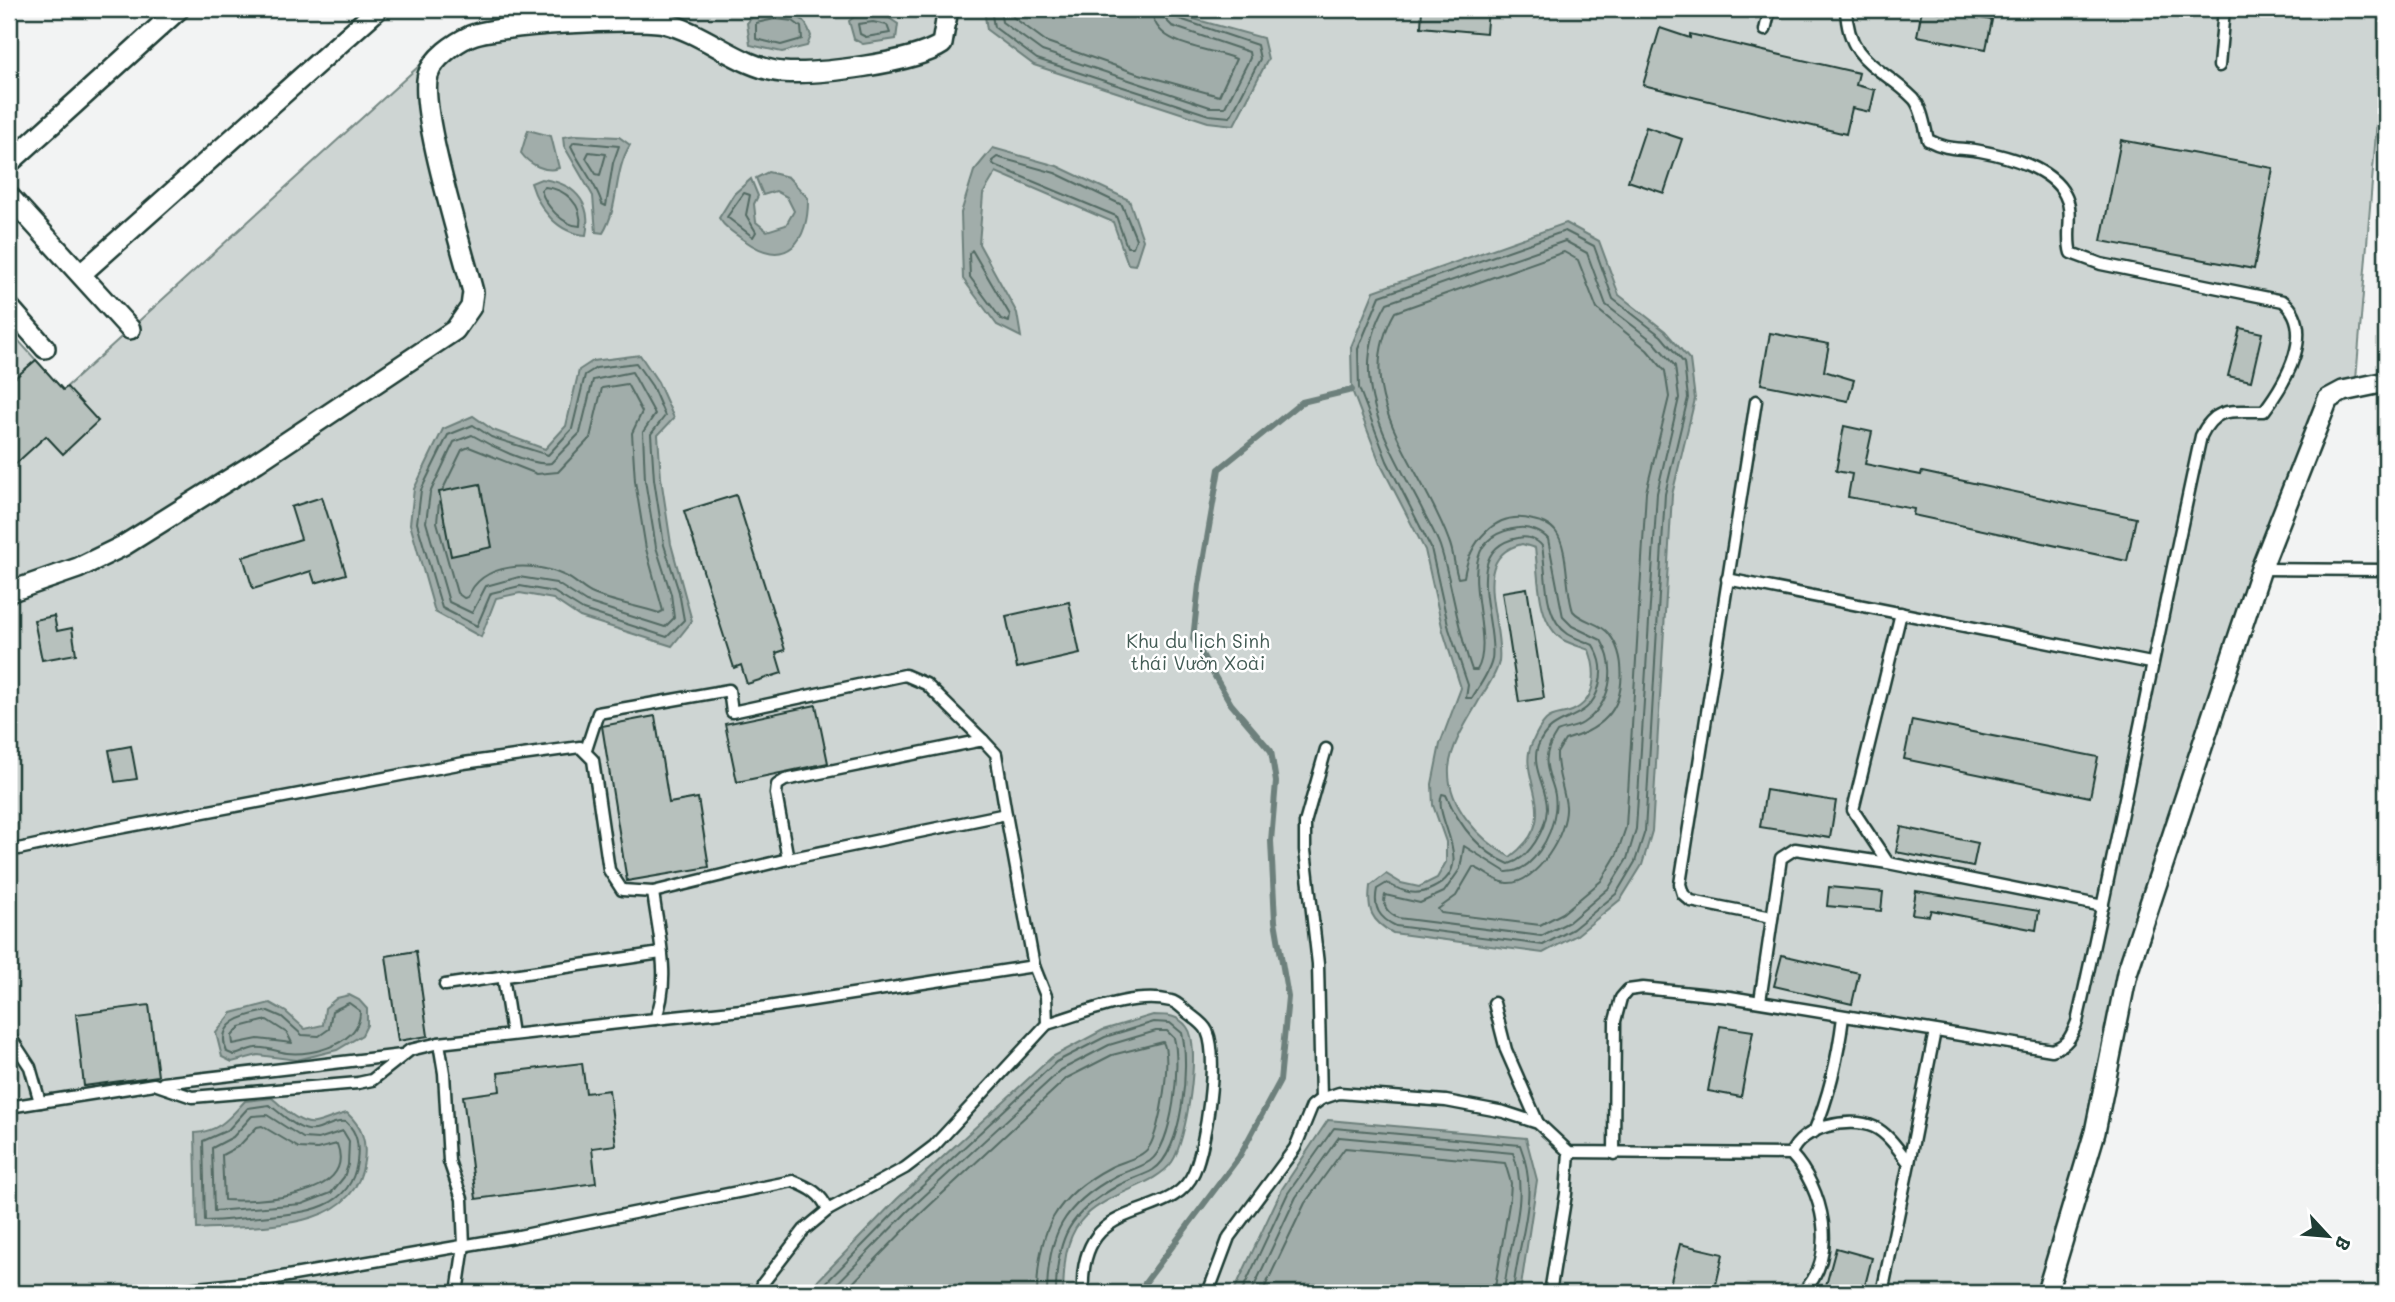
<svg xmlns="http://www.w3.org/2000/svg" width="2395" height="1302" viewBox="0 0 2395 1302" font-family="Mali,sans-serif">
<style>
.green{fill:#ced5d3;stroke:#768984;stroke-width:2}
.water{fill:#a1adaa;stroke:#6d807b;stroke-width:2;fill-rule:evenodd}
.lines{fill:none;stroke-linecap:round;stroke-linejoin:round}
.shore{stroke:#536a63;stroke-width:2}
.stream{stroke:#6d807b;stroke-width:6}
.building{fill:#b7c1bd;stroke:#1f3d34;stroke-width:2}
.service-casing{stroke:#1f3d34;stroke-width:15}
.minor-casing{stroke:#1f3d34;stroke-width:24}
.service{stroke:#fff;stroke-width:10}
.minor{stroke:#fff;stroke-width:19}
.labels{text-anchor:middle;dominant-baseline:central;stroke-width:5;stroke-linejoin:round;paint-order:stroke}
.park-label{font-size:19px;fill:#425b54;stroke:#fff}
</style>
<rect width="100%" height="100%" fill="#f2f3f3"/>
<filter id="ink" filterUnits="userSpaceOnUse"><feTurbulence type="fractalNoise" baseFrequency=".0143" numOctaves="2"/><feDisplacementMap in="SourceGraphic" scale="14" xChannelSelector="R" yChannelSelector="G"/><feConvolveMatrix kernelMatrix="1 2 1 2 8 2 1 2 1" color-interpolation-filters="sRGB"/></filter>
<g filter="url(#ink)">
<!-- green -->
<path class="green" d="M583 9H2386L2356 380 2317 404 2039 1293H9V330L63 390 441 46 582 16Z"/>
<!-- water -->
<g class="water">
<path d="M984 9H1172L1194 19 1263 38 1268 59 1234 125 1208 122 1034 65 987 30Z"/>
<path d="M774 12C795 14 805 15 811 36L807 46 782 52 750 45 747 23 753 16Z"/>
<path d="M874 15 889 18 898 24 896 39 863 44 854 39 849 21 855 16Z"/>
<path d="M528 130 551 136 559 168C545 173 529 164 521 153Z"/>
<path d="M576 135 619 137 630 145C613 173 620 205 603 233L596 232 593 196 564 146 563 137Z"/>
<path d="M993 148 1057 166 1129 200 1143 240 1135 265 1128 264 1113 222 996 172 983 194 979 244 1017 313 1021 337 997 325 963 279 961 213 974 171Z"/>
<path d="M768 172 788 177 808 198C809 241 787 271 744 240 735 234 725 228 719 218L734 194 751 179 758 196 754 204 756 222 767 231 786 225 794 211 787 197 776 191 763 195 756 178Z"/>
<path d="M541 179C572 182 593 201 586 235 557 233 539 209 531 183Z"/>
<path d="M1566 223 1599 241 1619 295 1665 331 1690 360 1695 399 1672 495 1652 831 1642 865 1621 899 1577 935 1543 953 1393 933C1371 921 1367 910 1370 886L1386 874 1401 883 1419 887 1437 878 1446 862V842L1433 805 1432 784 1440 744 1461 688 1443 631 1425 550 1380 463 1352 390 1351 347 1374 291ZM1522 544 1535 548C1539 576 1536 622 1563 640 1571 644 1581 647 1589 650 1597 672 1597 700 1572 711 1563 715 1554 713 1546 720 1541 725 1535 736 1532 743 1515 778 1566 816 1510 857 1480 840 1447 806 1449 768 1451 746 1466 723 1477 704 1484 691 1497 675 1499 661 1504 622 1467 557 1522 544Z"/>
<path d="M640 355 658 382 674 418 658 435 661 478 671 544 692 621 672 646 580 617 553 599 520 593 496 598 481 637 435 612 410 524 414 489 443 429 473 416 493 430 545 449 566 426 579 370 593 361Z"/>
<path d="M349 995 359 1000 367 1009V1025L362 1035 337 1050 297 1060 258 1055 232 1062 222 1057 216 1033 232 1013 270 1003 286 1012 305 1029 323 1025 325 1008 337 998Z"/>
<path d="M1153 1015C1167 1015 1178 1015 1187 1027 1202 1046 1186 1142 1172 1162 1155 1187 1102 1193 1080 1222 1064 1242 1064 1269 1063 1293H806L897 1199 1052 1057 1103 1030Z"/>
<path d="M272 1098C282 1106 300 1126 315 1123 326 1121 336 1115 347 1113 362 1127 367 1141 364 1161 355 1235 252 1225 197 1229L195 1133C220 1131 229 1118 245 1101Z"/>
<path d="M1328 1120 1526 1138 1537 1180 1520 1293H1233L1282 1189Z"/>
</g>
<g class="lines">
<!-- shore -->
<g class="shore">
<path d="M991 9 994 27 1037 59 1209 115 1230 117 1260 59 1257 45 1174 17 1171 9"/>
<path d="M1000 9 1002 22 1042 51 1210 107H1225L1250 58 1249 52 1172 26 1165 19 1162 9"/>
<path d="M1011 9 1013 17 1047 42 1136 73 1219 96 1236 59C1209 47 1153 48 1152 9"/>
<path d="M775 19 793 21 801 27 802 39 781 45 756 39V23Z"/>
<path d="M873 22 887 25 890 33 866 37 860 34 858 24Z"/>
<path d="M574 142 619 146 613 163 606 206 602 204C597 184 580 166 571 146Z"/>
<path d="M589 152 606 154 600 175 596 174 586 158Z"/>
<path d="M997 157 1055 173 1122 205 1136 239 1133 247H1127L1116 216 994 165 992 161Z"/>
<path d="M545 187C566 189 583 205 580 226 563 226 545 205 541 190Z"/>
<path d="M744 193 750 195 746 215 756 232 753 237 727 217Z"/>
<path d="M1565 231 1594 246 1613 299 1661 336 1684 363 1688 398 1665 494 1645 831 1635 862 1616 894 1573 929 1543 945 1396 926C1379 918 1373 908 1377 889L1387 883C1403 892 1416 897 1433 888 1479 865 1432 820 1442 794L1446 795C1459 825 1478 851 1509 864 1529 859 1546 829 1547 809 1548 789 1530 767 1538 746 1552 710 1589 726 1599 686 1603 670 1602 660 1593 645 1585 641 1576 639 1568 634 1542 617 1547 572 1542 546 1537 539 1526 536 1518 538 1459 549 1498 622 1492 659 1490 672 1479 686 1472 698H1466L1468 685 1449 629 1431 548 1387 461 1359 388 1358 349 1380 296Z"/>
<path d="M1565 241 1587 253 1606 305 1654 342 1675 366 1679 398 1657 493 1636 829 1627 859 1609 888 1569 922 1541 936 1398 918C1388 913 1382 907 1385 895L1420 903 1444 892 1460 869 1464 846 1506 872C1533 873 1552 835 1555 811 1560 778 1532 770 1557 732 1566 728 1576 728 1583 723 1611 704 1618 669 1601 640L1572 626 1563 617 1548 539C1542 532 1529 527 1519 528 1439 537 1500 632 1477 670H1472C1457 629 1453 586 1440 546 1435 532 1427 520 1421 507 1386 440 1344 377 1387 303Z"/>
<path d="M972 250 1010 315 1009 322 1001 319 970 277 969 254Z"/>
<path d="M1564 252 1578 260 1597 309 1647 350 1665 371 1669 397 1646 492 1626 827 1617 854 1601 881 1563 913 1540 925 1441 913 1438 909 1456 896 1473 867C1485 871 1495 882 1507 883 1537 885 1568 832 1566 806 1564 788 1556 771 1557 753L1565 740C1581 735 1595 730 1607 717 1626 697 1626 655 1609 634 1600 622 1582 622 1573 611 1565 589 1569 549 1556 532 1550 524 1542 522 1533 520 1494 509 1469 544 1464 577L1458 578C1454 566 1454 553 1449 541 1422 465 1347 395 1395 312Z"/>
<path d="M636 363 652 386 665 416 651 434 654 479 664 545 679 592 684 620 667 637 583 610 554 592 520 586 491 593 477 626 442 608 417 523 421 490 448 435 473 425 491 437 548 455 572 429 585 375 596 368Z"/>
<path d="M632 372 655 414 643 432 645 480 656 547 671 594 674 618 665 627 586 602 556 583 519 577 486 586 472 613 449 602 426 522 430 493 454 442 472 435C489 445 532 467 551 463L580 433 593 380Z"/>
<path d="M439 502 437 522 457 593 464 598 468 597C482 562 532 561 563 575 574 579 581 588 591 593 612 602 637 606 659 613L663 611 646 549 635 481 632 433 642 412 627 384 602 388 590 438 558 472 537 474 469 447 462 450 443 489"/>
<path d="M349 1003 360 1011C361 1043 314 1056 287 1053 276 1052 266 1046 255 1048 247 1049 241 1054 234 1055L227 1052C214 1022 245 1015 268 1011L282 1017 302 1035 319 1036 329 1029 332 1011Z"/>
<path d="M267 1020 287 1033 292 1043 258 1039 233 1044 232 1036 240 1027Z"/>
<path d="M269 1105C283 1114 301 1136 319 1129 329 1125 336 1121 346 1122 358 1133 359 1146 357 1162 350 1212 300 1213 259 1217 242 1218 223 1221 205 1221L203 1141 228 1130 248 1108Z"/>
<path d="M267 1115 303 1138 318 1139 343 1131 349 1141 348 1165 344 1177 331 1193 302 1204 214 1211 212 1148 233 1137 252 1116Z"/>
<path d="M262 1126 299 1148 317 1149 337 1144C358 1198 256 1202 224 1200L222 1155 239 1146 257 1127Z"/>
<path d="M816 1293 902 1205 1056 1062 1105 1037 1154 1022 1170 1023 1182 1033C1190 1064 1183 1151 1153 1170 1143 1176 1130 1179 1119 1185 1070 1212 1056 1237 1056 1293"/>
<path d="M828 1293 908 1211 1061 1070 1109 1045 1156 1031H1167L1174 1038C1181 1064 1173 1144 1150 1161 1140 1168 1127 1171 1116 1176 1063 1205 1048 1234 1047 1293"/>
<path d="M843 1293 915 1219 1067 1078 1112 1055 1163 1042C1172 1058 1160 1131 1149 1147 1142 1158 1123 1161 1111 1167 1054 1197 1038 1230 1037 1293"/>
<path d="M1241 1293 1288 1193 1334 1128 1520 1145C1541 1198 1517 1240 1513 1293"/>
<path d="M1251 1293 1296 1197 1339 1137 1513 1153C1531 1201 1507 1245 1504 1293"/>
<path d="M1262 1293 1305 1203 1345 1148 1505 1163 1511 1183 1510 1198 1494 1293"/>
</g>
<!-- stream -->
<path class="stream" d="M1146 1293 1145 1283 1239 1157 1280 1081 1288 997 1275 921 1271 841 1276 782 1271 751 1231 704 1193 639 1199 585 1219 469 1302 402 1352 390"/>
</g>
<!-- building -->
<g class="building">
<path d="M1422 9H1488L1486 33 1421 27Z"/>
<path d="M1922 9 1992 20 1986 49 1917 36Z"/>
<path d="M1660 28 1690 38V34L1859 73 1856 85 1875 90 1870 112 1852 108 1846 134 1643 85Z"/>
<path d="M1646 127 1682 139 1664 193 1628 181Z"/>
<path d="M2121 140 2273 168 2254 269 2101 241Z"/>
<path d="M2240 328 2262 333 2251 381 2228 376Z"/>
<path d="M1770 333 1829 344 1824 371 1854 380 1848 401 1761 384Z"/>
<path d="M36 360 63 390 67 387 98 421 63 454 46 436 9 470V383Z"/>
<path d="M1844 426 1872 432 1865 464 1921 475 1922 472 2136 518 2127 561 1913 515 1914 509 1848 497 1852 474 1836 471Z"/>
<path d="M480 484 492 547 451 556 439 492Z"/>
<path d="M736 495 785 650 776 653 782 673 747 684 741 665 734 668 684 511Z"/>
<path d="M322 497 346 574 315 583 311 571 253 589 243 557 301 539 291 507Z"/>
<path d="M1527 588 1544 698 1519 702 1502 592Z"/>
<path d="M1069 602 1080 654 1017 668 1006 616Z"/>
<path d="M54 616 57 631 72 628 76 654 42 660 34 620Z"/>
<path d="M816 705 828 763 737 782 725 724Z"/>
<path d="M655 716 669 803 698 798 709 867 627 881 602 726Z"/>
<path d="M1912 720 2098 757 2090 797 1904 759Z"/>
<path d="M131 746 137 779 115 782 109 750Z"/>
<path d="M1766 790 1836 801 1830 838 1760 827Z"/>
<path d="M1901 827 1978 843 1973 867 1896 852Z"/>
<path d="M1829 887 1883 892 1881 911 1827 906Z"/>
<path d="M1916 891 2039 911 2036 930 1931 910 1929 916 1912 914Z"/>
<path d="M416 951 428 1036 398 1041 386 956Z"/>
<path d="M1782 955 1859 973 1852 1004 1774 986Z"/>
<path d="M149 1005 158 1076 84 1086 76 1014Z"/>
<path d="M1720 1026 1753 1031 1741 1097 1708 1091Z"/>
<path d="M582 1063 586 1093 609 1090 616 1145 592 1148 596 1183 476 1199 463 1096 500 1091 498 1073Z"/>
<path d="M1680 1244 1723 1254 1714 1293H1668Z"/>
<path d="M1836 1248 1872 1258 1863 1293H1824Z"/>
</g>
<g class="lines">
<defs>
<g id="service">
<path d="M1765 30 1770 9"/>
<path d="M2219 66 2224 9"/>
<path d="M1756 401 1680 884 1683 894 1691 901 1772 917"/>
<path d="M2261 569 2386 570"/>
<path d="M1727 579 2151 663"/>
<path d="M586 750 598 713 729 690 732 712 905 675 926 684 983 740"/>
<path d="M9 851 98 832 464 763 580 747 593 760 609 870 622 890 653 892 788 859 1006 814 996 754 983 740 785 780 777 785 776 794 788 859"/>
<path d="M1888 863 1853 810 1901 613"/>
<path d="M503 976 512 1034"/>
<path d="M445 985 661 953"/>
<path d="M1760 1001 1781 858 1795 849 1888 863 2103 906"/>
<path d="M1494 1003 1506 1050 1538 1123"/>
<path d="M655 1019 761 1008 1034 966"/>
<path d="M1047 1024C1085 1013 1131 992 1171 1001 1177 1002 1183 1009 1188 1013 1194 1018 1204 1024 1207 1031 1219 1058 1206 1144 1194 1172 1171 1227 1078 1190 1083 1293"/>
<path d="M9 1035 30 1067 40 1102 154 1084 192 1097 358 1083 372 1080 410 1050 439 1043"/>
<path d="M163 1083 402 1055"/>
<path d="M1321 1099 1318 964 1305 850V823L1326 749"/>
<path d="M9 1107 40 1102"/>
<path d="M1814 1132C1830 1094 1838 1058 1843 1017"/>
<path d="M1614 1154 1615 1021 1621 998 1628 990 1643 988 1730 997 2052 1050C2068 1045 2071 1037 2077 1022 2121 827 2158 631 2201 436 2216 405 2232 412 2264 411 2286 382 2317 329 2283 301L2101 264 2071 253C2065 234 2075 213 2065 195 2052 168 2007 156 1980 151 1959 147 1949 151 1928 140 1925 128 1922 108 1914 99 1882 66 1848 64 1846 9"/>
<path d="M1791 1154C1801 1127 1849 1116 1874 1127 1889 1134 1899 1151 1909 1163L1882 1293"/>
<path d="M1909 1163 1935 1031"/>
<path d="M828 1210 905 1168 934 1146 1047 1024 1046 996 1034 966 1006 814"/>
<path d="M146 1293 247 1283 514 1237 793 1181C810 1188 821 1193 828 1210L804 1230 763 1283 760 1293"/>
<path d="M457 1293 464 1245 462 1199 449 1161 444 1073 439 1043 655 1019C672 982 658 931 653 892"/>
<path d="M1208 1293 1229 1237 1295 1148 1312 1106 1321 1099 1339 1093 1446 1101 1504 1112 1538 1123 1569 1152 1791 1154C1823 1188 1840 1256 1802 1293"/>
<path d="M1550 1293 1566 1194 1569 1152"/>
</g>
<g id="minor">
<path d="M9 163 179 9"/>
<path d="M9 196 130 329"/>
<path d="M81 274 376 11"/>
<path d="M9 307 45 348"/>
<path d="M9 592 78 568 123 546 257 462 455 330 471 307 473 292C463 251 418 109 428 75 433 58 455 43 470 36 491 25 640 17 664 23 705 33 741 68 782 72 817 75 914 63 942 44L948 9"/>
<path d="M2048 1289 2095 1132 2127 973 2261 569 2328 399 2343 391 2386 382"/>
</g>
</defs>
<!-- service casing -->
<use href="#service" class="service-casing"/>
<!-- minor casing -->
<use href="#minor" class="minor-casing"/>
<!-- service -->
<use href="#service" class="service"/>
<!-- minor -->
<use href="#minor" class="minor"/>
</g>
</g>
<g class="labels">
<!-- park labels -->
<g class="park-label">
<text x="1198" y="640">Khu du lịch Sinh<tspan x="1198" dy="22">thái Vườn Xoài</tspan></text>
</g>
</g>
<!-- margin -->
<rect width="2395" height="1302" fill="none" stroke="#fff" stroke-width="35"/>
<rect x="18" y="18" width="2360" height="1267" fill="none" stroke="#1f3d34" stroke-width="2.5" filter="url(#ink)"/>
<!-- north arrow -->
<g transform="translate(2328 1236) rotate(116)" stroke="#ffffff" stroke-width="5" paint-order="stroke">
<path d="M0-5L12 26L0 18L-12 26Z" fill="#1f3d34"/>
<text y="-10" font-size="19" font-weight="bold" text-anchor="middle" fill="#1f3d34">B</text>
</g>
</svg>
